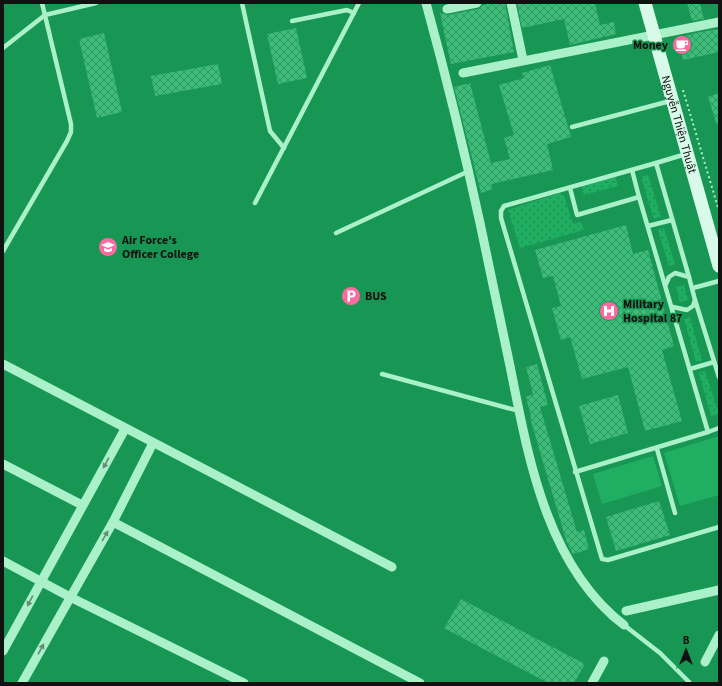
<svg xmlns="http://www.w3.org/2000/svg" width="722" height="686" viewBox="0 0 722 686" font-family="'Source Sans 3',sans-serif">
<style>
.green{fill:url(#green-dots)}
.pitch{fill:#20af62}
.building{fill:url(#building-cross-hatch)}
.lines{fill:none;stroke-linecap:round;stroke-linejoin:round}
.path{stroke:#aaf1ca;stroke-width:2;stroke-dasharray:2 3;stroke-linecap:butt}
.lane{stroke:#aaf1ca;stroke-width:4.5}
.street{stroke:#aaf1ca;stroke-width:9}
.secondary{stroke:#d8fbe9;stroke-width:13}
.oneway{fill:#658c77}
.labels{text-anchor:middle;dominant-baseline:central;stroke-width:3;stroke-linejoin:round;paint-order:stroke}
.poi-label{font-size:12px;font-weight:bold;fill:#111;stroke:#189654;text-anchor:start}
.street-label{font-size:12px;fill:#111;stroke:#189654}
</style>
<defs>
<pattern id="green-dots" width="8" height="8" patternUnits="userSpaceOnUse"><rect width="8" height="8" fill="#20af62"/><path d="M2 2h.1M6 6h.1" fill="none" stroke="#1b8d4f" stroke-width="1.8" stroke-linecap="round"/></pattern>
<pattern id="building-cross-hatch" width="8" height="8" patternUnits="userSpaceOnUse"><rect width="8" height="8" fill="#3cbc78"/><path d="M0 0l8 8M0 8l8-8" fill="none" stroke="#319761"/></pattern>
</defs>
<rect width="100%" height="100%" fill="#189654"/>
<!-- green -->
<g class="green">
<path d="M615 175 618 186 584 195 581 185Z"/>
<path d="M648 175 661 217 654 219 641 177Z"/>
<path d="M560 193 564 196 573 224 581 222 584 230 520 248 508 210Z"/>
<path d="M664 228 675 264 669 266 658 230Z"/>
<path d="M684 285 688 300 680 302 676 287Z"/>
<path d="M690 317 702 361 696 362 684 319Z"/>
<path d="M705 371 719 414 711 416 699 373Z"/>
</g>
<!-- pitch -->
<g class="pitch">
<path d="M719 436V495L680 506 664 453Z"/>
<path d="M653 456 662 486 602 504 593 474Z"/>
</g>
<!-- building -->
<g class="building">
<path d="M491 3H505L514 52 451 64 440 13 448 15 478 9 483 5Z"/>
<path d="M517 3H595L600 25 614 22 616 34 570 45 564 19 522 28Z"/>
<path d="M687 3H700L704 19 692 21Z"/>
<path d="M296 28 307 78 278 84 267 34Z"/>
<path d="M719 29V52L683 60 678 38 695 33Z"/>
<path d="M104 33 122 112 97 118 79 39Z"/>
<path d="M218 64 222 84 155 96 151 76Z"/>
<path d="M550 65 571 137 547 144 553 170 491 184 493 189 481 193 454 87 470 83 491 163 510 159 504 138 514 135 499 85 524 78 522 73Z"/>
<path d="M719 93V124L717 125 708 97Z"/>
<path d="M626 225 633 254 648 250 674 346 662 350 682 421 645 431 628 367 582 379 570 337 561 340 552 308 561 306 553 276 543 278 535 250Z"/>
<path d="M537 364 548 405 540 407 577 532 584 530 589 549 573 554 567 543 530 418 531 417 526 397 533 394 526 367Z"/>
<path d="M618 395 628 433 590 444 579 406Z"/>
<path d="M659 501 670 535 616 551 606 517Z"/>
<path d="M461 599 585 664 574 683H548L444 628Z"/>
</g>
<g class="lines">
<!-- path -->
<path class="path" d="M683 90 719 211"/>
<!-- lane -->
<g class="lane">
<path d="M242 3 270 131 284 148"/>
<path d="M292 21 347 10 354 13"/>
<path d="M3 48 45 15 96 3"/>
<path d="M572 127 670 101"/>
<path d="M656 163 686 154"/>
<path d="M632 170 639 197"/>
<path d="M570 188 577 215 639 197 708 432 719 428"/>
<path d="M255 203 359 3"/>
<path d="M648 226 672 220"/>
<path d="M336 233 469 171"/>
<path d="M3 251 67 141 71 132V124L42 3"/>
<path d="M689 277 656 163 504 206 501 211V218L602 559 608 560 719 527"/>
<path d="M666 284 669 277 675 273 689 277 695 300 693 306 687 310 673 307"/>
<path d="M693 288 719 281"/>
<path d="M695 300 719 377"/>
<path d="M690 369 714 362"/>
<path d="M382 374 519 411"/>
<path d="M657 449 675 513"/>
<path d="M575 472 708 432"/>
<path d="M624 625 660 653 690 683"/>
</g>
<!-- street -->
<g class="street">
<path d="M426 3C446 76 464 149 480 223 490 270 500 318 510 366 528 456 546 565 624 625"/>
<path d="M511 3 523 60"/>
<path d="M447 9 477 3"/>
<path d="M463 73 719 22"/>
<path d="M3 364 392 567"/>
<path d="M3 464 82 505"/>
<path d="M113 522 420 683"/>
<path d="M3 561 70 597 244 683"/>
<path d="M626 611 719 590"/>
<path d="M3 651 125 429"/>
<path d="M705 662 719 635"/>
<path d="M22 683 113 522 153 443"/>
<path d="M592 683 604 661"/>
</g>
<!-- secondary -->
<path class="secondary" id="s1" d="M645 3 719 266"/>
</g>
<!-- one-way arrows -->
<defs><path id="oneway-solid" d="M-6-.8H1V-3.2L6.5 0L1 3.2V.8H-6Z"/></defs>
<g class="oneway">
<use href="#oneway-solid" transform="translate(106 463) rotate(119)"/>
<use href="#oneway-solid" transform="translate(105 536) rotate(-60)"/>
<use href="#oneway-solid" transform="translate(30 601) rotate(118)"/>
<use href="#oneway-solid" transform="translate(41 649) rotate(-61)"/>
</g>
<!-- icons -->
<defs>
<symbol id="cafe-disc" viewBox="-11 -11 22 22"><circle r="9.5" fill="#ff69a1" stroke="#189654"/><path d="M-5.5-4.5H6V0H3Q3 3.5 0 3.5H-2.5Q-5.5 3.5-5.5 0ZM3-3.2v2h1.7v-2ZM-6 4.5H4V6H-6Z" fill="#fff"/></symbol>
<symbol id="university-disc" viewBox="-11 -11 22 22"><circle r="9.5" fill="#ff69a1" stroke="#189654"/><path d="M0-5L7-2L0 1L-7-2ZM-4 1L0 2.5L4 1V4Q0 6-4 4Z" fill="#fff"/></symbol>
<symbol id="parking-disc" viewBox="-11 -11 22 22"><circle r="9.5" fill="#ff69a1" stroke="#189654"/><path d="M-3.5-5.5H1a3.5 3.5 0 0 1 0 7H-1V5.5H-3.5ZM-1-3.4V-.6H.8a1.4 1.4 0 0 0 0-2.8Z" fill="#fff"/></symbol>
<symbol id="hospital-disc" viewBox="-11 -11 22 22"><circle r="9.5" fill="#ff69a1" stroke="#189654"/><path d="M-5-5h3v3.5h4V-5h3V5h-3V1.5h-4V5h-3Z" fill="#fff"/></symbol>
</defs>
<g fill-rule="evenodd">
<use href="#cafe-disc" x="671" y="34" width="22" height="22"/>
<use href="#university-disc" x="97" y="236" width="22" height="22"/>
<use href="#parking-disc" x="340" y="285" width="22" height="22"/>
<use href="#hospital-disc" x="598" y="300" width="22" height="22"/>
</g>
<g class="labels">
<!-- poi labels -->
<g class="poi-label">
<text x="668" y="45" text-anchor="end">Money</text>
<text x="122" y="240">Air Force's<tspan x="122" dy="14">Officer College</tspan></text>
<text x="365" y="296">BUS</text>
<text x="623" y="304">Military<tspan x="623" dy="14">Hospital 87</tspan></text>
</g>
<!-- street labels -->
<g class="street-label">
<text stroke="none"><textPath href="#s1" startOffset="126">Nguyễn Thiện Thuật</textPath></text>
</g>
</g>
<!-- border -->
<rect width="722" height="686" fill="none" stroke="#111111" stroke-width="8"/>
<!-- north arrow -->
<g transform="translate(686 650)" stroke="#189654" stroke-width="3" paint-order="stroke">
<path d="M0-3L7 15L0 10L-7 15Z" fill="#111111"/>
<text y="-6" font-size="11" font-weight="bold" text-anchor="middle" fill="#111111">B</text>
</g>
</svg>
